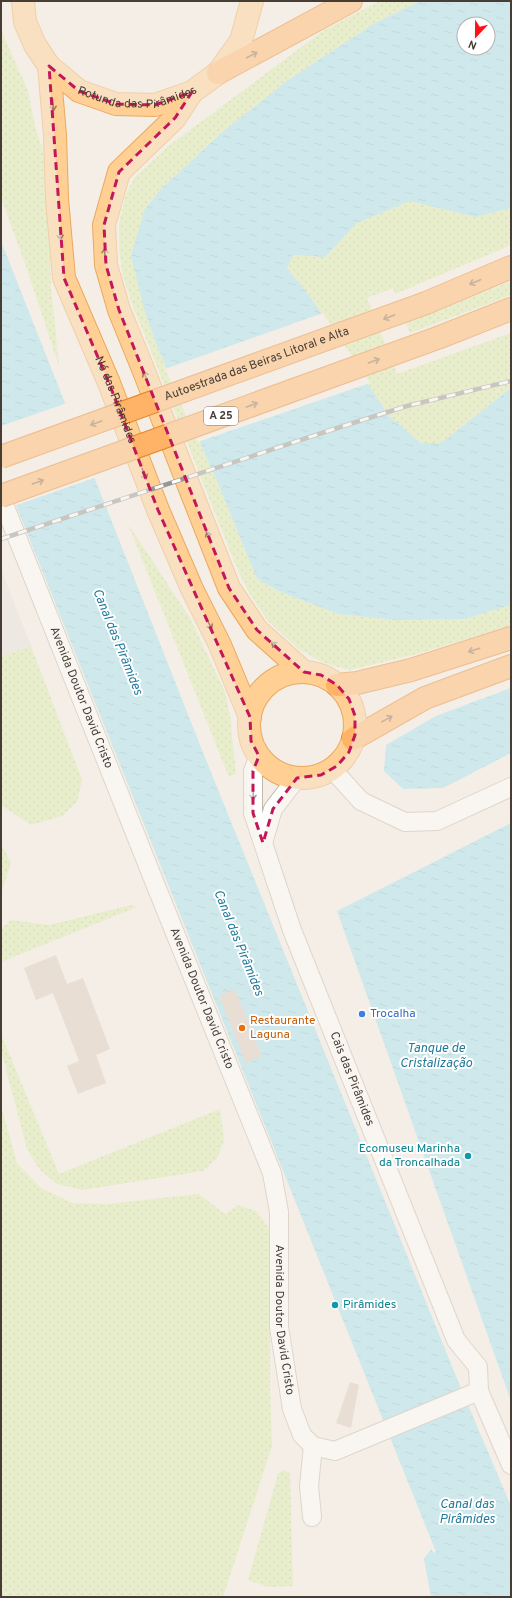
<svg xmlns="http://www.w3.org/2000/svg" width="512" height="1598" viewBox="0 0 512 1598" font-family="Overpass,sans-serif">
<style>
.grass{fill:url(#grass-dots)}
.parking{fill:#e5e1de}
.water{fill:url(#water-ripples);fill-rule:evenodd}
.pier{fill:#f4eee6}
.building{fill:#d9cabe}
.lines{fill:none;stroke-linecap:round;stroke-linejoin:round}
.minor-casing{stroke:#c3b7ab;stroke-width:20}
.major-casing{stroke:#eaa95e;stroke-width:24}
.highway-casing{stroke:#e6842e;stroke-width:24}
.minor{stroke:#fff;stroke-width:18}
.major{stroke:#ffcf94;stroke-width:22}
.highway{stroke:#ffb366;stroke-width:22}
.rail-casing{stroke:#969696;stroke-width:4.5}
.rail{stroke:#fff;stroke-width:3;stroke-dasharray:9;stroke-linecap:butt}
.highway-bridge-casing{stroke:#e6842e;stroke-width:24;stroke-linecap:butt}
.highway-bridge{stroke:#ffb366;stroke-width:22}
.oneway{stroke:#916c49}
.oneway2{stroke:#9a7f60}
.oneway3{stroke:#a39e9a}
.marked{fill:none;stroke:#c2185b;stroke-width:3;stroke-dasharray:8 5;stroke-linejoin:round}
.shop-dot{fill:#3f7fe0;stroke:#fff;stroke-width:1.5}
.food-dot{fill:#e8710a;stroke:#fff;stroke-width:1.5}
.culture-dot{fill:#0f9aa8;stroke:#fff;stroke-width:1.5}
.labels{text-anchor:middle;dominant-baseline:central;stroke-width:4;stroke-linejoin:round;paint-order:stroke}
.shield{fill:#fff;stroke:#7e7772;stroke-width:1}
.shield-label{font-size:11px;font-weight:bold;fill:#473d35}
.street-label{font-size:12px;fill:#473d35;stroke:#fff}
.shop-label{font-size:12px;fill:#366cbe;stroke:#fff;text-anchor:start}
.food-label{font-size:12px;fill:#c56008;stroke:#fff;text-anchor:start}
.culture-label{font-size:12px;fill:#0d838f;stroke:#fff;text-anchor:end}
.water-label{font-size:13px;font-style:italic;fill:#237a98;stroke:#fff}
</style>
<defs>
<pattern id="grass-dots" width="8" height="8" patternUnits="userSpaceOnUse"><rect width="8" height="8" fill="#d9ebad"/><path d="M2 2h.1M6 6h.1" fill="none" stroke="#bcca95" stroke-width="1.8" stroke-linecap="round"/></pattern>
<pattern id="water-ripples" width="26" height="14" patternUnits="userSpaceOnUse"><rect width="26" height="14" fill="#9fe0f4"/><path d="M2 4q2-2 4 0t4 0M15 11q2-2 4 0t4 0" fill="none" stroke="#8ac1d2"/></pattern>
</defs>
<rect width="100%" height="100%" fill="#f4eee6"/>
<!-- grass -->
<g class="grass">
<path d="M379 1H420L375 23 288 80 221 133 160 190 145 209 144 309 157 346 215 476 257 579 281 592 338 614 396 620 464 619 511 605V626L413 655 349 670 324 663 300 650 268 621 248 591 236 566 133 306 123 277 119 250V223L126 194 135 177 171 144 304 45 325 30Z"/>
<path d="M1 30 28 91 36 130 43 150 49 218 51 287 59 366 26 266 1 198Z"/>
<path d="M410 201 476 217 511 208V245L395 294 393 288 367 298 397 374 511 333V388L441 443H421L389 416 311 298 287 268 292 255 325 257 357 223Z"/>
<path d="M511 281V295L410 333 406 323Z"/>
<path d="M128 524 190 618 225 692 230 716 236 774 229 777Z"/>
<path d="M31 646 82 780 77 802 62 816 31 825 1 805V656Z"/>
<path d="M1 844 11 863 1 894Z"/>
<path d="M132 905 137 907 1 962V929L11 920 49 925Z"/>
<path d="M1 1034 59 1174 220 1109 224 1140 217 1158 203 1171 82 1190 57 1184 40 1170 27 1149 1 1050Z"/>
<path d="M1 1106 17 1163 41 1188 72 1203 107 1204 199 1194 225 1214 239 1205 257 1212 270 1230V1390L272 1446 223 1597H1Z"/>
<path d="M284 1470 290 1473 293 1586 269 1587 248 1580 278 1474Z"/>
</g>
<!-- parking -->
<path class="parking" d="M1 569 31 646 1 656Z"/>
<!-- water -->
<g class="water">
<path d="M420 1H511V208L476 217 410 201 357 223 325 257 293 255 287 268 311 298 389 416 421 443H441L511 388V605L464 619 396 620 338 614 281 592 257 579 215 476 157 346 144 309 131 255 145 209 160 190 221 133 288 80 375 23ZM464 24H488V48H464Z"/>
<path d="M1 241 206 760 460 1386 511 1506V1597H431L424 1559 431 1549 434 1553 436 1552 1 468Z"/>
<path d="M511 688V753L443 788 403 789 384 771 386 745 436 716Z"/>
<path d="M511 823V1401L337 911Z"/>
</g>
<!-- pier -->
<g class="pier">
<path d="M323 313 370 383 198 442 165 369Z"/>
<path d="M67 403 97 477 14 506 1 473V426Z"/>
</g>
<!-- building -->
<g class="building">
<path d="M56 955 67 984 83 978 110 1049 96 1055 106 1083 78 1094 67 1066 79 1061 53 993 36 1000 24 968Z"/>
<path d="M235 989 262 1056 246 1063 219 996Z"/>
<path d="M350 1382 359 1385 351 1428 336 1423Z"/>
</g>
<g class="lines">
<defs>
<g id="minor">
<path id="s1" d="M1 497 156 886 272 1173 279 1212V1327L292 1409 302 1435 313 1446 309 1486 312 1517"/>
<path id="s2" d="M259 756 253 771V813L292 930 456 1340 478 1367 479 1391 511 1465"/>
<path d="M332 769 361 801 405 822 437 821 511 787"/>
<path d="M263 843 273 809 297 778"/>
<path d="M313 1446 335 1451 479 1391"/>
</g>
<g id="major">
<path id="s3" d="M23 1 25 22 35 45 49 66 79 91 116 104 155 105 192 92 218 73 241 41 252 1"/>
<path id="s4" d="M49 66 55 135 57 199 64 278 109 383 158 510 192 589 220 645 250 717"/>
<path d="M192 92 175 118 119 172 104 225 106 265 119 310 143 369 229 588 257 630 304 672"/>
<circle cx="302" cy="725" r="53"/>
</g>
<g id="highway">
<path d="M218 73 351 1"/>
<path d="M426 303 511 267"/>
<path d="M440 337 511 309"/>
<path d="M337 685 357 683 411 670 511 638"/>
<path d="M353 739 425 698 511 666"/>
</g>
</defs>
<!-- minor casing -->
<use href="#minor" class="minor-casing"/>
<!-- major casing -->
<use href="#major" class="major-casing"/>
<!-- highway casing -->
<use href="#highway" class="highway-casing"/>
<!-- minor -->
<use href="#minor" class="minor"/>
<!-- major -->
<use href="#major" class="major"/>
<!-- highway -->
<use href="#highway" class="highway"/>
<defs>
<path id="rail" d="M1 539 334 429 407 406 511 381"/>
</defs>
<!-- rail casing -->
<use href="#rail" class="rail-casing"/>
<!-- rail -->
<use href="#rail" class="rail"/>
<defs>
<g id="highway-bridge">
<path id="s5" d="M1 457 426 303"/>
<path d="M1 496 440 337"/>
</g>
</defs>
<!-- highway-bridge casing -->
<use href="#highway-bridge" class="highway-bridge-casing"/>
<!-- highway-bridge -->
<use href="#highway-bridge" class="highway-bridge"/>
</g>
<!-- one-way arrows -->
<defs><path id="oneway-shaft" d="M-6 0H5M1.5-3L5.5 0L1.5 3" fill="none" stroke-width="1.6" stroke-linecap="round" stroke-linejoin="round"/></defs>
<g class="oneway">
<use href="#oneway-shaft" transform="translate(252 55) rotate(-28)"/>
<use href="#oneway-shaft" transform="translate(475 282) rotate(157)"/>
<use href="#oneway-shaft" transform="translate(389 317) rotate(160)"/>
<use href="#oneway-shaft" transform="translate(374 361) rotate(-20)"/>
<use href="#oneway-shaft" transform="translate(252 405) rotate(-20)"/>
<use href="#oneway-shaft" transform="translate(96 423) rotate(160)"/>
<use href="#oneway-shaft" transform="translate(38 482) rotate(-20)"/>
<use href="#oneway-shaft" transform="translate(474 650) rotate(162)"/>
<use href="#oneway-shaft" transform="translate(387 719) rotate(-29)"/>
</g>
<g class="oneway2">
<use href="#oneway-shaft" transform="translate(53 105) rotate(85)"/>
<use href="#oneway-shaft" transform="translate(60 234) rotate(85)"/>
<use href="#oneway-shaft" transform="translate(105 254) rotate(-92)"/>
<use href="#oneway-shaft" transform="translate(146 377) rotate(-111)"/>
<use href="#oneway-shaft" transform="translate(144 474) rotate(69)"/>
<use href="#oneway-shaft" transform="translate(209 537) rotate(-113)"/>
<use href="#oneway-shaft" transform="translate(209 624) rotate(63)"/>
<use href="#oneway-shaft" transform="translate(276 646) rotate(-139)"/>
</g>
<use class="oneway3" href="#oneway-shaft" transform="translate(253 794) rotate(90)"/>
<!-- marked area -->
<path d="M0 0H512V1598H0ZM49 66 79 91 116 104 155 105 192 92 175 118 119 172 104 225 106 265 119 310 229 588 257 630 304 672 321 675 337 685 349 699 355 716V735L349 752 337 766 321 775 297 778 273 809 263 843 253 813V771L259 756 251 741 250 717 158 510 109 383 64 278Z" fill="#f4eee6" fill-opacity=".55" fill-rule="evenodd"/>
<path class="marked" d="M49 66 79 91 116 104 155 105 192 92 175 118 119 172 104 225 106 265 119 310 229 588 257 630 304 672 321 675 337 685 349 699 355 716V735L349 752 337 766 321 775 297 778 273 809 263 843 253 813V771L259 756 251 741 250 717 158 510 109 383 64 278Z"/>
<!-- markers -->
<circle class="shop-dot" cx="362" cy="1014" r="4"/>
<circle class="food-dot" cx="242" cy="1028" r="4"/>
<g class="culture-dot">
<circle cx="468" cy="1156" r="4"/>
<circle cx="335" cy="1305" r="4"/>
</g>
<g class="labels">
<!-- shield labels -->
<rect class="shield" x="204" y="407" width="34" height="18" rx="3"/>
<g class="shield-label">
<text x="221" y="416">A 25</text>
</g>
<!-- street labels -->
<g class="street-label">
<text stroke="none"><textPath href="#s3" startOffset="171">Rotunda das Pirâmides</textPath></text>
<text stroke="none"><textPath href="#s5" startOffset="272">Autoestrada das Beiras Litoral e Alta</textPath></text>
<text stroke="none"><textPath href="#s4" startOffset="345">Nó das Pirâmides</textPath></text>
<text stroke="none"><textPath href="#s1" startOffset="216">Avenida Doutor David Cristo</textPath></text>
<text stroke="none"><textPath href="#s1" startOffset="540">Avenida Doutor David Cristo</textPath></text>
<text stroke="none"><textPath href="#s2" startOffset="342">Cais das Pirâmides</textPath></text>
<text stroke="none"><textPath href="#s1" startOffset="876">Avenida Doutor David Cristo</textPath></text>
</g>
<!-- shop labels -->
<g class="shop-label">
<text x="370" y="1014">Trocalha</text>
</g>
<!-- food labels -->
<g class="food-label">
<text x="250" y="1021">Restaurante<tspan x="250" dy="14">Laguna</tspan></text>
</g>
<!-- culture labels -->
<g class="culture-label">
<text x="460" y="1149">Ecomuseu Marinha<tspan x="460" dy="14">da Troncalhada</tspan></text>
<text x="343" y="1305" text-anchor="start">Pirâmides</text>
</g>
<!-- water labels -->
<g class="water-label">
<text transform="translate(117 642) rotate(68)">Canal das Pirâmides</text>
<text transform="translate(238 943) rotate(68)">Canal das Pirâmides</text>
<text x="436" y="1049">Tanque de<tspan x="436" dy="15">Cristalização</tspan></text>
<text x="467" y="1505">Canal das<tspan x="467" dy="15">Pirâmides</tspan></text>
</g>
</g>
<!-- border -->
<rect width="512" height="1598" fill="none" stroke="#473d35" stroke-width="4"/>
<!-- north arrow -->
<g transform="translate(476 36) rotate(202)"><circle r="19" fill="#ffffff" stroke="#b5b1ae"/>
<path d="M0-3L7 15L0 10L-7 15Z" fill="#ff1216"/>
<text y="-6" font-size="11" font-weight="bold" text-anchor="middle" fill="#473d35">N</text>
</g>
</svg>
